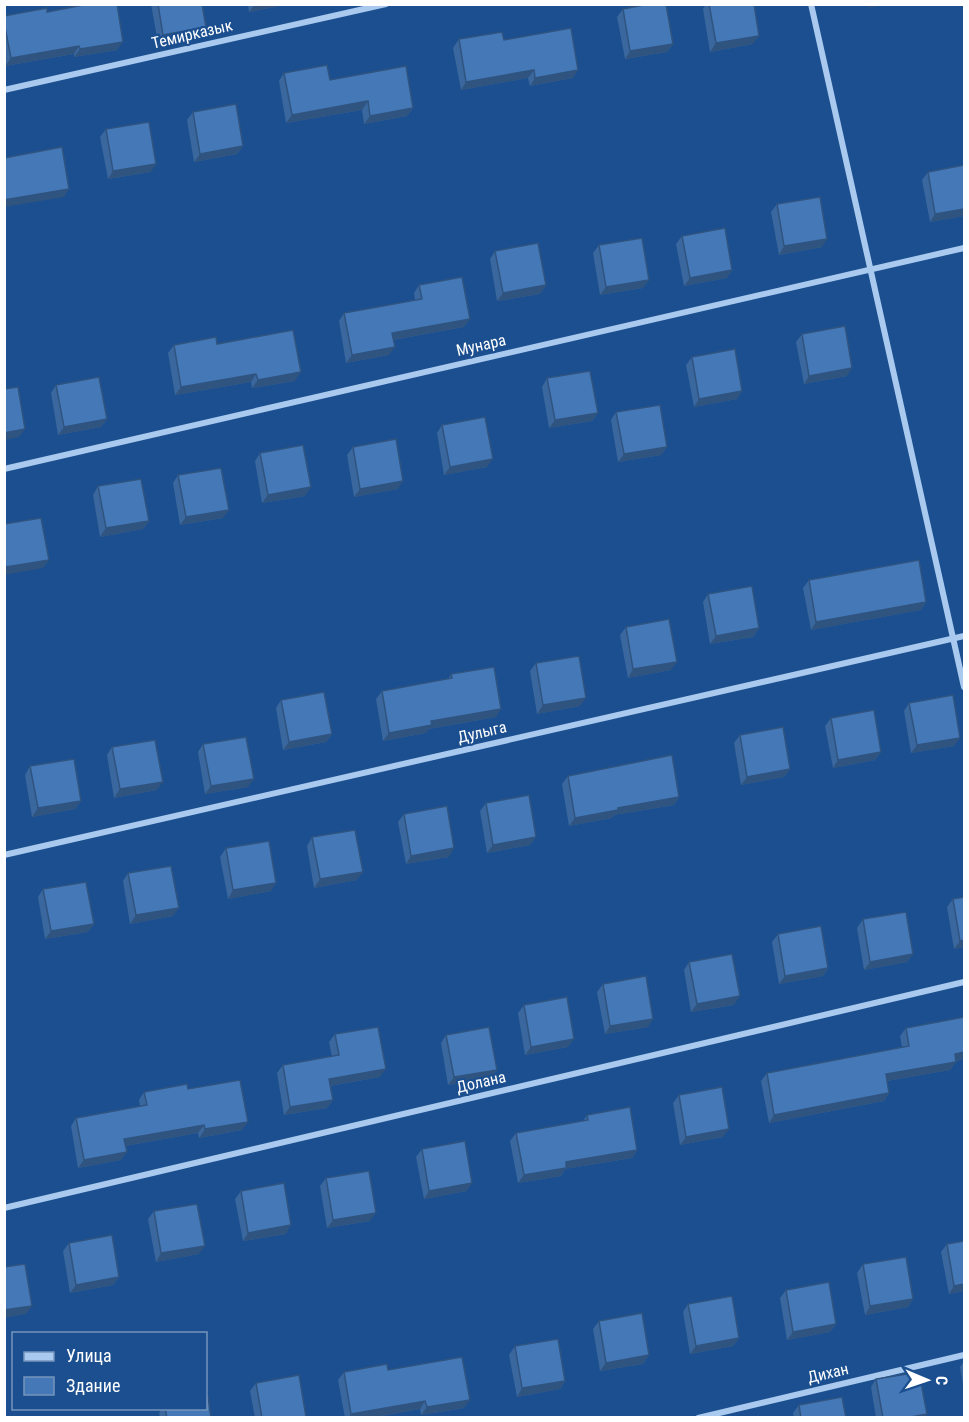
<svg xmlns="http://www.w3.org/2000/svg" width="969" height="1422" viewBox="0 0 969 1422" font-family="'Roboto Condensed',sans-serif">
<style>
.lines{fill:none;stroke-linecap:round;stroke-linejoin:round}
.minor{stroke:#a9c9ee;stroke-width:6}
.wall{fill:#3a679d}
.shaded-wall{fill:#305480}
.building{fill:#4478b7;stroke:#305480;stroke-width:1.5}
.labels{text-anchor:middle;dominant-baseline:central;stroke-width:4.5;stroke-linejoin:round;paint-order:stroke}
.street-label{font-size:16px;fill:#fff;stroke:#1b4f8f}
</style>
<rect width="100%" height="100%" fill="#1b4f8f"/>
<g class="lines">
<!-- minor -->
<g class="minor">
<path d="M811 4 964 687"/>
<path d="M4 90 386 4"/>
<path d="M4 469 964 248"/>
<path d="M4 855 964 636"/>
<path d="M4 1208 964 982"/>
<path d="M698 1418 964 1355"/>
</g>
</g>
<!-- wall -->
<g class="wall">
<path d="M151 4H202L206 27 201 36 158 43Z"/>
<path d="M248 4H291L249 12Z"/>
<path d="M706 4H754L753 44 710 52 703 9Z"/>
<path d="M623 9 673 44 667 52 625 59 617 17Z"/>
<path d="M47 12 117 50 74 57V54L5 66 4 16Z"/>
<path d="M459 39 504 40 573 78 530 86 528 78 461 90 453 48Z"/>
<path d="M284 73 330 80 413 108 407 116 364 124 362 110 286 123 279 81Z"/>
<path d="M193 112 243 146 237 154 194 162 187 120Z"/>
<path d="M106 129 151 172 108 179 100 137Z"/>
<path d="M928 172 964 216 930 222 922 180Z"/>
<path d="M777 204 822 247 779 255 771 212Z"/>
<path d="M682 236 732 270 727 278 684 286 676 244Z"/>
<path d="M599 245 643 288 600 295 593 253Z"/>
<path d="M495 251 546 285 540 294 497 301 490 259Z"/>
<path d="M419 285 464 327 393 340 389 355 346 363 339 321 344 313 415 300 414 293Z"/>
<path d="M802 334 847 376 804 384 796 342Z"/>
<path d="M217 344 295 381 252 388 251 382 175 395 168 353 174 345Z"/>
<path d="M692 357 742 391 737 399 694 407 686 365Z"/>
<path d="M547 378 598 413 592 421 549 428 542 387Z"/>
<path d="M56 385 107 419 101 427 58 435 51 393Z"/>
<path d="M616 412 667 447 661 455 618 462 611 420Z"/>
<path d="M442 425 487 467 444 475 437 433Z"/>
<path d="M353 447 398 489 354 497 347 455Z"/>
<path d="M260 453 305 496 262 503 255 461Z"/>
<path d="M178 475 223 518 180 525 173 483Z"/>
<path d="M98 486 149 521 143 529 100 537 93 495Z"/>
<path d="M809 580 926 602 921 610 811 630 803 588Z"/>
<path d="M708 594 759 628 753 637 710 644 703 602Z"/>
<path d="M626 627 671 670 628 678 620 635Z"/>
<path d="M536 663 580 706 537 714 530 671Z"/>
<path d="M451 674 496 717 429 729 426 733 383 741 376 699 382 691 448 679Z"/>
<path d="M281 700 332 734 326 742 283 750 276 708Z"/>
<path d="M909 703 954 746 911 753 904 711Z"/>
<path d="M831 718 881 752 875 760 833 768 825 726Z"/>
<path d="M740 735 790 769 784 777 741 785 734 743Z"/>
<path d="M203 744 248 787 205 794 198 752Z"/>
<path d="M112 747 157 790 114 798 107 755Z"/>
<path d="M30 766 81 801 75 809 32 817 25 775Z"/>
<path d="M568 776 679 797 674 805 614 815 612 818 569 826 562 784Z"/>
<path d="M486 803 536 837 530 845 487 853 480 811Z"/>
<path d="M404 814 449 857 406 864 398 822Z"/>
<path d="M312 837 357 880 314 888 307 846Z"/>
<path d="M226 848 271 891 228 899 220 857Z"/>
<path d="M128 873 173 916 130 924 123 881Z"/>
<path d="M43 889 94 924 88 932 45 939 38 897Z"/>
<path d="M953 899 964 947 954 949 947 907Z"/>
<path d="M863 919 913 954 907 962 864 970 857 928Z"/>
<path d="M778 934 828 968 823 976 779 984 772 942Z"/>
<path d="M689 962 734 1005 691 1012 684 970Z"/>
<path d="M603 984 648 1027 605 1034 597 992Z"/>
<path d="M524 1005 568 1047 525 1055 518 1013Z"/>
<path d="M964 1017V1059L956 1061 950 1070 887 1081 889 1093 884 1101 769 1123 761 1081 767 1073 902 1047 900 1036 906 1028Z"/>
<path d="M335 1034 380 1077 330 1086 333 1100 327 1108 284 1115 277 1073 283 1065 332 1057 329 1042Z"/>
<path d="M446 1035 497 1070 491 1078 448 1085 441 1043Z"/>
<path d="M188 1089 242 1130 199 1138 198 1133 125 1146 121 1160 78 1168 71 1126 76 1118 140 1106 139 1100 144 1092Z"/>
<path d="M679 1095 723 1137 680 1145 673 1103Z"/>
<path d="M587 1115 637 1150 632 1158 565 1169 561 1176 518 1183 510 1141 516 1133 583 1121Z"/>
<path d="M422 1149 467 1191 424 1199 416 1157Z"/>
<path d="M326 1178 370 1221 327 1228 320 1186Z"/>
<path d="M241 1191 286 1234 243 1241 235 1199Z"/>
<path d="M154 1211 199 1254 156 1262 148 1219Z"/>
<path d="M964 1241V1291L949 1294 941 1252 947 1244Z"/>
<path d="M69 1243 119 1277 113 1285 70 1293 63 1251Z"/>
<path d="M863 1264 913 1299 908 1307 865 1315 857 1273Z"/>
<path d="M786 1290 836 1324 830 1332 787 1340 780 1298Z"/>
<path d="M688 1304 739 1338 733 1346 690 1354 683 1312Z"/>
<path d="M599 1321 649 1355 643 1364 600 1371 593 1329Z"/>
<path d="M515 1346 565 1381 560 1389 517 1397 509 1355Z"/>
<path d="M964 1361V1390L960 1367Z"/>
<path d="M388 1370 464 1408 421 1415 420 1409 370 1418H345L338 1380 344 1372Z"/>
<path d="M876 1379 927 1414 924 1418H876L871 1387Z"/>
<path d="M256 1383 306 1418H255L250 1391Z"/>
<path d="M799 1405 846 1418H794L793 1413Z"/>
<path d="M162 1408H206L211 1418H160L159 1413Z"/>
</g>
<!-- shaded-wall -->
<g class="shaded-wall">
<path d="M255 4H291L249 12Z"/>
<path d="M871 4H890L868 8Z"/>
<path d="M206 27 201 36 158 43 163 35Z"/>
<path d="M759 36 753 44 710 52 716 43Z"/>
<path d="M123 42 117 50 74 57 80 49Z"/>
<path d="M673 44 667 52 625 59 630 51Z"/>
<path d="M79 46 74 54 5 66 11 58Z"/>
<path d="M534 70 528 78 461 90 466 82Z"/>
<path d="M578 70 573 78 530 86 535 78Z"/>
<path d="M368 101 362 110 286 123 292 115Z"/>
<path d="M413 108 407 116 364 124 370 116Z"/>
<path d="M243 146 237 154 194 162 200 154Z"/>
<path d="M156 164 151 172 108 179 113 171Z"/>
<path d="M69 189 64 197 4 207V200Z"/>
<path d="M964 209V216L930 222 935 214Z"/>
<path d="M827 239 822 247 779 255 784 246Z"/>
<path d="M732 270 727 278 684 286 690 278Z"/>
<path d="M649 280 643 288 600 295 606 287Z"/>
<path d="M546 285 540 294 497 301 503 293Z"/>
<path d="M470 319 464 327 387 341 392 333Z"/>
<path d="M395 347 389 355 346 363 352 355Z"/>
<path d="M852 368 847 376 804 384 809 376Z"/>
<path d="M301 372 295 381 252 388 258 380Z"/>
<path d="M256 374 251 382 175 395 181 387Z"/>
<path d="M742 391 737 399 694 407 699 399Z"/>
<path d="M598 413 592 421 549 428 555 420Z"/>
<path d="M107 419 101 427 58 435 64 427Z"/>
<path d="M25 429 19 437 4 440V433Z"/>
<path d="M667 447 661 455 618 462 624 454Z"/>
<path d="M493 459 487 467 444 475 450 467Z"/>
<path d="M403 481 398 489 354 497 360 489Z"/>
<path d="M311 487 305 496 262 503 268 495Z"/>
<path d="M229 510 223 518 180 525 186 517Z"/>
<path d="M149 521 143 529 100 537 106 528Z"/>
<path d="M49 560 43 568 4 575V569L6 567Z"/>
<path d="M926 602 921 610 811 630 816 622Z"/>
<path d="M759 628 753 637 710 644 716 636Z"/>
<path d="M677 662 671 670 628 678 633 669Z"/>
<path d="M586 698 580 706 537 714 543 705Z"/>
<path d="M501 709 496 717 429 729 426 733 383 741 389 733 431 721Z"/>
<path d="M332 734 326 742 283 750 289 742Z"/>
<path d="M960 738 954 746 911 753 917 745Z"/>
<path d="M881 752 875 760 833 768 838 760Z"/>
<path d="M790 769 784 777 741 785 747 777Z"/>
<path d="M254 779 248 787 205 794 211 786Z"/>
<path d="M163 782 157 790 114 798 120 789Z"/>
<path d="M679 797 674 805 614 815 612 818 569 826 575 818 618 808Z"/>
<path d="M81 801 75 809 32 817 38 808Z"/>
<path d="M536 837 530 845 487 853 493 845Z"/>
<path d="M454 848 449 857 406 864 411 856Z"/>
<path d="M363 872 357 880 314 888 320 879Z"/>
<path d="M276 883 271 891 228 899 233 890Z"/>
<path d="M179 908 173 916 130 924 136 915Z"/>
<path d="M94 924 88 932 45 939 51 931Z"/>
<path d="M964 940V947L954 949 960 941Z"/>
<path d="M913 954 907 962 864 970 870 962Z"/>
<path d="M828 968 823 976 779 984 785 976Z"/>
<path d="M740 996 734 1005 691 1012 697 1004Z"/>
<path d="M653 1019 648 1027 605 1034 610 1026Z"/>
<path d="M574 1039 568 1047 525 1055 531 1047Z"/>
<path d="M964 1052V1059L949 1062 955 1054Z"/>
<path d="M956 1062 950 1070 881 1082 886 1074Z"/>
<path d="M386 1069 380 1077 324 1087 329 1079Z"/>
<path d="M497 1070 491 1078 448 1085 454 1077Z"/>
<path d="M889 1093 884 1101 769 1123 774 1115Z"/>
<path d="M333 1100 327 1108 284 1115 290 1107Z"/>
<path d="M248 1122 242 1130 199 1138 205 1129Z"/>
<path d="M204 1125 198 1133 119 1147 124 1139Z"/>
<path d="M729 1129 723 1137 680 1145 686 1137Z"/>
<path d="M637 1150 632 1158 565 1169 561 1176 518 1183 524 1175 566 1162Z"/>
<path d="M127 1152 121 1160 78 1168 84 1160Z"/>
<path d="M472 1183 467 1191 424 1199 429 1191Z"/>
<path d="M376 1213 370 1221 327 1228 333 1220Z"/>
<path d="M291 1225 286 1234 243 1241 248 1233Z"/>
<path d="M205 1246 199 1254 156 1262 161 1253Z"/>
<path d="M119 1277 113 1285 70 1293 76 1285Z"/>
<path d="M964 1284V1291L949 1294 954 1286Z"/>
<path d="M913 1299 908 1307 865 1315 870 1306Z"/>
<path d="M32 1306 26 1314 4 1318V1310Z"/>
<path d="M836 1324 830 1332 787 1340 793 1332Z"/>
<path d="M739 1338 733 1346 690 1354 696 1346Z"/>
<path d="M649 1355 643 1364 600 1371 606 1363Z"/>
<path d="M565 1381 560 1389 517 1397 522 1388Z"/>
<path d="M470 1400 464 1408 421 1415 427 1407Z"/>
<path d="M425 1401 420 1409 370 1418H348L351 1414Z"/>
<path d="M927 1414 924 1418H905Z"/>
</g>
<!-- building -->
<g class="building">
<path d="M88 4H117L123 42 80 49 79 46 11 58 4 22V16L47 8V12Z"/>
<path d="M158 4H202L206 27 163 35Z"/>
<path d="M649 4H666L673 44 630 51 623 9Z"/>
<path d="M709 4H754L759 36 716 43Z"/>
<path d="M571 28 578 70 535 78 534 70 466 82 459 39 502 32 504 40Z"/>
<path d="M327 65 330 80 406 66 413 108 370 116 368 101 292 115 284 73Z"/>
<path d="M236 104 243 146 200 154 193 112Z"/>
<path d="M149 122 156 164 113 171 106 129Z"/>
<path d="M62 147 69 189 4 200V158Z"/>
<path d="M964 165V209L935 214 928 172Z"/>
<path d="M820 197 827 239 784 246 777 204Z"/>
<path d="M725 228 732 270 690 278 682 236Z"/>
<path d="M642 238 649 280 606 287 599 245Z"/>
<path d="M538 243 546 285 503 293 495 251Z"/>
<path d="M462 277 470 319 392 333 395 347 352 355 344 313 422 299 419 285Z"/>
<path d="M845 326 852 368 809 376 802 334Z"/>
<path d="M293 330 301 372 258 380 256 374 181 387 174 345 216 337 217 344Z"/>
<path d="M735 349 742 391 699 399 692 357Z"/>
<path d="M590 371 598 413 555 420 547 378Z"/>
<path d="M99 377 107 419 64 427 56 385Z"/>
<path d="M18 387 25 429 4 433V389Z"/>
<path d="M660 405 667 447 624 454 616 412Z"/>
<path d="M485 417 493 459 450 467 442 425Z"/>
<path d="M396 439 403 481 360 489 353 447Z"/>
<path d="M303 445 311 487 268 495 260 453Z"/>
<path d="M221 468 229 510 186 517 178 475Z"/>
<path d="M141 479 149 521 106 528 98 486Z"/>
<path d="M41 518 49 560 6 567 4 560V524Z"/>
<path d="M919 560 926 602 816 622 809 580Z"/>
<path d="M752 586 759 628 716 636 708 594Z"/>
<path d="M669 619 677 662 633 669 626 627Z"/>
<path d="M579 656 586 698 543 705 536 663Z"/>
<path d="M494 667 501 709 431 721 432 725 389 733 382 691 452 678 451 674Z"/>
<path d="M324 692 332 734 289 742 281 700Z"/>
<path d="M953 695 960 738 917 745 909 703Z"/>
<path d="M874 710 881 752 838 760 831 718Z"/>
<path d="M783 727 790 769 747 777 740 735Z"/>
<path d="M246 737 254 779 211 786 203 744Z"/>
<path d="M155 740 163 782 120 789 112 747Z"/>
<path d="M672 755 679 797 618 808V810L575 818 568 776Z"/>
<path d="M74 759 81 801 38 808 30 766Z"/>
<path d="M529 795 536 837 493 845 486 803Z"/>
<path d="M447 806 454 848 411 856 404 814Z"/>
<path d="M355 830 363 872 320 879 312 837Z"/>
<path d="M269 841 276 883 233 890 226 848Z"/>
<path d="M171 866 179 908 136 915 128 873Z"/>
<path d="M86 882 94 924 51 931 43 889Z"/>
<path d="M964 897V940L960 941 953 899Z"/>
<path d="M906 912 913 954 870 962 863 919Z"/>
<path d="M821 926 828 968 785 976 778 934Z"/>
<path d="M732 954 740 996 697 1004 689 962Z"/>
<path d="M646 976 653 1019 610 1026 603 984Z"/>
<path d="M567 997 574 1039 531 1047 524 1005Z"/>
<path d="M964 1017V1052L955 1054 956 1062 886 1074 889 1093 774 1115 767 1073 909 1046 906 1028Z"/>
<path d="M378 1027 386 1069 329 1079 333 1100 290 1107 283 1065 339 1055 335 1034Z"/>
<path d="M489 1027 497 1070 454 1077 446 1035Z"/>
<path d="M240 1080 248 1122 205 1129 204 1125 124 1139 127 1152 84 1160 76 1118 147 1105 144 1092 187 1084 188 1089Z"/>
<path d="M722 1087 729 1129 686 1137 679 1095Z"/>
<path d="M630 1107 637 1150 566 1162V1168L524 1175 516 1133 588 1120 587 1115Z"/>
<path d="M465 1141 472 1183 429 1191 422 1149Z"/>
<path d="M369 1171 376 1213 333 1220 326 1178Z"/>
<path d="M284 1183 291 1225 248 1233 241 1191Z"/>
<path d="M197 1204 205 1246 161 1253 154 1211Z"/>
<path d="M112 1235 119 1277 76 1285 69 1243Z"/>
<path d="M964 1241V1284L954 1286 947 1244Z"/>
<path d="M906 1257 913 1299 870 1306 863 1264Z"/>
<path d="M25 1264 32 1306 4 1310V1267Z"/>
<path d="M829 1282 836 1324 793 1332 786 1290Z"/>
<path d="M732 1296 739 1338 696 1346 688 1304Z"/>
<path d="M642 1313 649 1355 606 1363 599 1321Z"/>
<path d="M558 1339 565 1381 522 1388 515 1346Z"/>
<path d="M462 1357 470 1400 427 1407 425 1401 351 1414 344 1372 387 1364 388 1370Z"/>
<path d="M919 1372 927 1414 905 1418H883L876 1379Z"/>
<path d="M299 1375 306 1417 262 1418 256 1383Z"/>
<path d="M206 1397H208L211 1418H167L165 1408H206Z"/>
<path d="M842 1397 846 1418H801L799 1405Z"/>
</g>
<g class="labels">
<!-- street labels -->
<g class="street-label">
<text transform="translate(192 34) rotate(-13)">Темирказык</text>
<text transform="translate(481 345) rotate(-13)">Мунара</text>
<text transform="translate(482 732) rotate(-13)">Дулыга</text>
<text transform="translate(481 1082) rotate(-13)">Долана</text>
<text transform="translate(828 1373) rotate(-13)">Дихан</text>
</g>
</g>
<!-- border -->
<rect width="969" height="1422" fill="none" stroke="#ffffff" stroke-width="12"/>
<!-- legend -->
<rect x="12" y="1332" width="195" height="78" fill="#1b4f8f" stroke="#7695bc" stroke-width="1.5"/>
<rect x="24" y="1352" width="30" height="9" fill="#a9c9ee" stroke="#7695bc" stroke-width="1.5"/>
<text x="66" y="1362" font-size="18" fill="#ffffff">Улица</text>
<rect x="24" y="1377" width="30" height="18" fill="#4478b7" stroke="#7695bc" stroke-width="1.5"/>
<text x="66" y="1392" font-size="18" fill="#ffffff">Здание</text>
<!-- north arrow -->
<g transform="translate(927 1380) rotate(92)" stroke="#1b4f8f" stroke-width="4.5" paint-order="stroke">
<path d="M0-4.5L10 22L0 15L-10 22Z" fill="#ffffff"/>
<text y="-9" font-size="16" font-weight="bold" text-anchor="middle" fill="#ffffff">С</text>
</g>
</svg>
